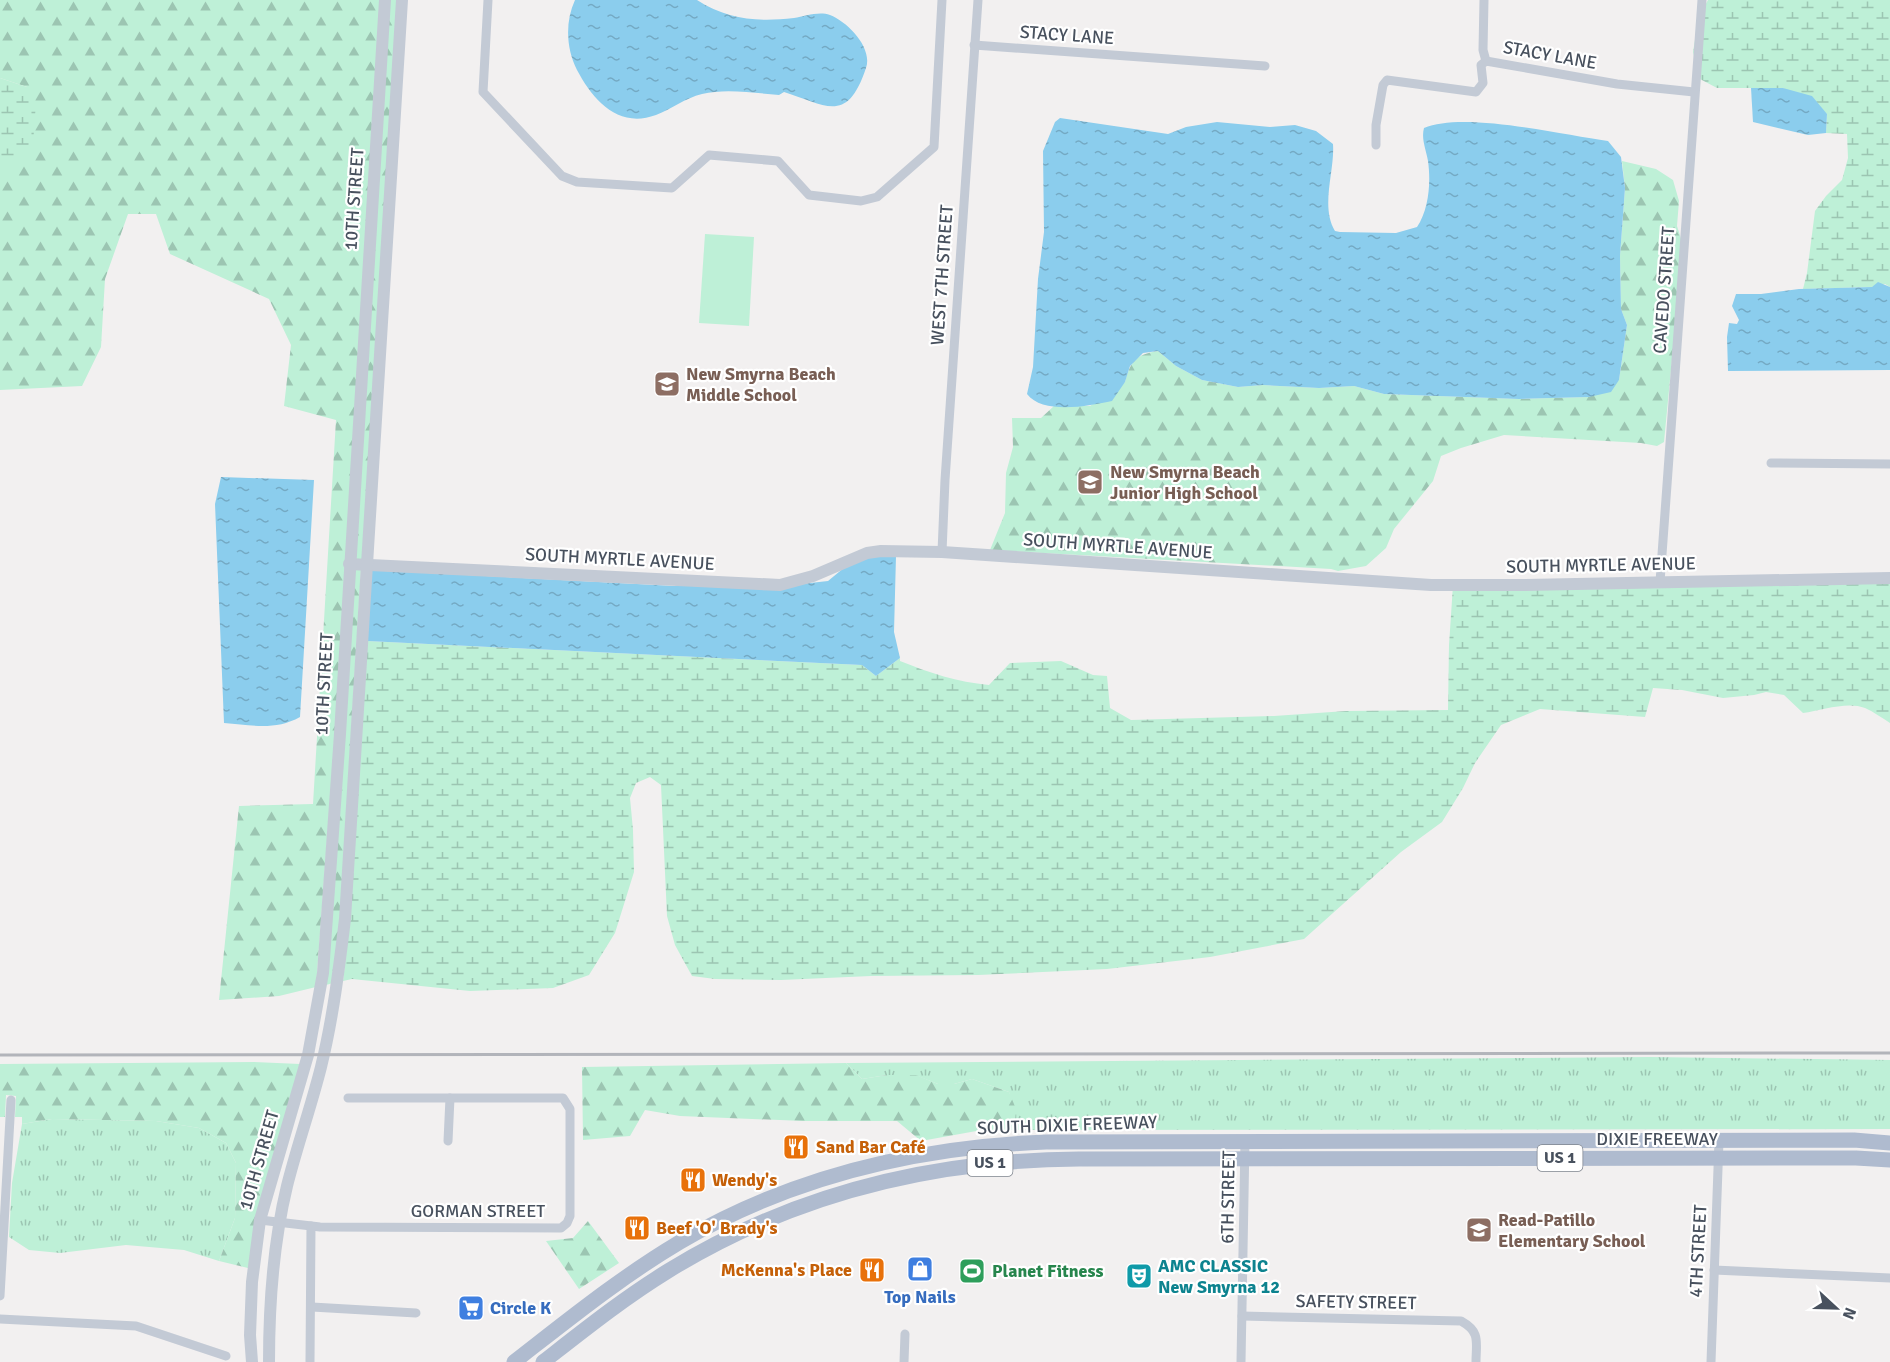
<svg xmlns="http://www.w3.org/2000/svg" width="1890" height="1362" viewBox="0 0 1890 1362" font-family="Signika,sans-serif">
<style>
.grass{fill:url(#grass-tufts)}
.forest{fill:url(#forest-firs)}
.wetland{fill:url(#wetland-marsh)}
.garden{fill:#bef0d7}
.water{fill:url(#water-ripples)}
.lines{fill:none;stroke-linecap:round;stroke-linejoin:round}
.minor{stroke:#c3cad5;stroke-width:9}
.tertiary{stroke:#c3cad5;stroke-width:12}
.primary{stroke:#afbbcf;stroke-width:15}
.rail{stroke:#b2b4ba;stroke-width:3}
.labels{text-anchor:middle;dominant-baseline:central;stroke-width:4.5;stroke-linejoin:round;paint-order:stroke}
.shield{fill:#fff;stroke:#7f858e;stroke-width:1.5}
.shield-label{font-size:16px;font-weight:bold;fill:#48515e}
.street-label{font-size:18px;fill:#48515e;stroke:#fff}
.education-label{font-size:18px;font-weight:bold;fill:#785e54;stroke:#fff;text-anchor:start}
.food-label{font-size:18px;font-weight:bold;fill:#c56008;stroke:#fff;text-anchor:start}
.culture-label{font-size:18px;font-weight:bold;fill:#0d838f;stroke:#fff;text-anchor:start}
.leisure-label{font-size:18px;font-weight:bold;fill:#27864d;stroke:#fff;text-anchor:start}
.shop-label{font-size:18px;font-weight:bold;fill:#366cbe;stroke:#fff}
</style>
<defs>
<pattern id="grass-tufts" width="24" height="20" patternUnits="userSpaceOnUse" patternTransform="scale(1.5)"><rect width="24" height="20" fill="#bef0d7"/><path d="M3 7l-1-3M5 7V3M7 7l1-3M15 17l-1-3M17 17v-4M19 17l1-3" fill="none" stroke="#9cc5b2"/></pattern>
<pattern id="forest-firs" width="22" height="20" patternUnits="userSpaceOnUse" patternTransform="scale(1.5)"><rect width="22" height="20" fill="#bef0d7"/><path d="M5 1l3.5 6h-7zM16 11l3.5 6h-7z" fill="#9cc5b2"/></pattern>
<pattern id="wetland-marsh" width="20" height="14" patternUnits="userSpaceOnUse" patternTransform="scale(1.5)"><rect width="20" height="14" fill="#bef0d7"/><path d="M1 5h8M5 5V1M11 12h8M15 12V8" fill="none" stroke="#9cc5b2"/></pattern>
<pattern id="water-ripples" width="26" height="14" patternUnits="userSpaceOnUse" patternTransform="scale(1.5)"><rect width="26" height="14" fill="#8bcded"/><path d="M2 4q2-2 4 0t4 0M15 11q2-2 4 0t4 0" fill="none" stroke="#74a9c3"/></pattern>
</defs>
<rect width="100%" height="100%" fill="#f2f0f0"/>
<!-- grass -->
<g class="grass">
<path d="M1650 1057 1890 1060V1129L1004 1130 1015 1121 1009 1092 972 1079 954 1084H938L915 1075H887L862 1079 846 1063Z"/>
<path d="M52 1119 156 1121 199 1128 226 1143 236 1163 235 1218 219 1261 184 1250 126 1245 60 1253 29 1250 9 1237 12 1183 22 1124Z"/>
</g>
<!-- forest -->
<g class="forest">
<path d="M0 0H380L335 733 316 987 279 996 219 1000 239 806 313 804 336 420 284 406 291 345 269 299 170 254 156 214H128L105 279 101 347 82 386 0 390V164L10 163 27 87 0 78Z"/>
<path d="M390 0H397L362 560H355Z"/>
<path d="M1622 161 1656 169 1673 180 1679 201 1677 226 1683 245 1664 442 1657 446 1641 443 1504 435 1461 448 1441 456 1433 481 1394 529 1386 548 1366 566 1338 571 1331 569 990 550 1005 513 1006 473 1013 447 1012 418H1041L1054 406H1090L1125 382C1131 361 1135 355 1158 351L1176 366 1202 380 1238 387 1263 385 1319 388 1354 386 1384 394 1519 399 1589 397 1619 380 1627 325 1621 309 1620 256 1625 188Z"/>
<path d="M354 569H361L340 918 333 983 326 985Z"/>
<path d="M254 1062 300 1064 248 1268 219 1261 235 1218 236 1163 226 1143 199 1128 156 1121 52 1119 22 1124V1117H15L16 1096 6 1095 5 1117H0V1064Z"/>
<path d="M846 1063 862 1079 887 1075H916L938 1084H954L972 1079 1009 1092 1016 1109 1015 1121 1004 1130H982L921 1141 897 1121H803L680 1116 645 1110 630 1136 583 1140 582 1067Z"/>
<path d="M588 1221 619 1263 579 1289 546 1241 573 1238Z"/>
</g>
<!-- wetland -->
<g class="wetland">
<path d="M1708 0H1890V287L1885 284 1872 287 1803 289 1807 273 1815 211 1826 196 1842 180 1848 158 1847 134 1826 133 1827 114 1783 88H1717L1700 79 1693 52 1699 16Z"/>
<path d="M0 78 27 87 36 102 33 144 10 164H0Z"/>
<path d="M1890 578V723C1882 718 1874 712 1865 708 1848 701 1822 710 1803 713L1784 695 1766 692 1754 695 1723 698 1682 690 1653 688 1645 717 1540 709 1501 725 1475 763 1463 788 1442 822 1401 852 1304 939 1210 957 1107 969 978 975 871 976 781 980 715 979 692 976 675 945 667 916 661 785 650 777 636 783 630 798 633 830 634 872 615 933 589 975 553 988 470 991 352 979 343 981 350 919 367 641 862 665 876 676 900 658V661C930 673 957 682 989 685L1010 663 1061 661 1093 675 1107 676 1110 708 1131 720 1274 716 1346 711 1448 710 1449 645 1453 585Z"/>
</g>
<!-- garden -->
<path class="garden" d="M705 234 754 237 749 326 699 323Z"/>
<!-- water -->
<g class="water">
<path d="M575 0H697C728 20 758 22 794 18 805 16 819 11 830 15 848 22 873 48 866 68 847 125 826 105 784 92L779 95C754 93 726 88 702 94 685 98 672 109 656 115 618 129 593 100 577 70 566 48 565 22 575 0Z"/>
<path d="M1751 88H1783L1812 96 1827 114 1826 133 1808 135 1753 122Z"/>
<path d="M1060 118 1168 134 1186 127 1217 122 1270 127 1295 125 1316 131 1333 144C1335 171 1320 206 1335 231L1340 232 1396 233 1417 227C1429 209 1431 182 1428 161 1426 149 1421 139 1424 128 1464 111 1563 135 1608 141L1621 157 1625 188 1620 256 1621 309 1627 325 1619 380 1611 392 1589 397 1519 399 1384 394 1354 386 1319 388 1263 385 1238 387 1202 380 1176 366 1158 351 1143 353 1130 366 1125 382 1112 401C1089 406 1043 415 1027 394L1033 367 1038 279 1044 232 1043 151 1055 122Z"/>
<path d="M1878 282 1890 287V370L1728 371 1727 337 1729 323 1737 324 1739 320 1732 306 1736 294H1761L1799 289 1872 287Z"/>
<path d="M221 477 314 480 300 717C275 731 251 725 224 723L215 504Z"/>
<path d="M896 556 894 632 900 658 876 676 862 665 367 641 371 570 675 586 801 584 828 581 845 567 869 557Z"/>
</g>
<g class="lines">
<!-- minor -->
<g class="minor">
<path d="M488 0 483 92 562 176 577 182 672 188 709 155 778 161 809 195 861 201 877 197 934 147 942 0"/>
<path d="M1484 0 1483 50 1486 61"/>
<path d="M974 45 1265 66"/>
<path d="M1376 145V125L1383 85 1387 80 1476 92 1483 83 1481 65 1486 61 1617 84 1694 92"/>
<path d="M1771 463 1890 464"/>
<path d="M942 552 945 480 978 0"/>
<path d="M1660 582 1702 0"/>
<path d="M448 1141 450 1098"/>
<path d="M260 1220 320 1227 561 1228 567 1223 570 1216V1109L563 1098H348"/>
<path d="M1714 1270 1890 1278"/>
<path d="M0 1296 11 1100"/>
<path d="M312 1307 416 1313"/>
<path d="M1242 1316 1461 1321C1481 1332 1476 1342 1476 1362"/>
<path d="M0 1319 136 1326 226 1356"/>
<path d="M310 1362 311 1226"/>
<path d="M904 1362 905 1334"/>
<path d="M1241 1362 1245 1141"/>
<path d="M1711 1362 1719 1141"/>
</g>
<!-- tertiary -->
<g class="tertiary">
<path d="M349 564 780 585 813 576 867 553 881 551 942 552 1431 585H1525L1890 578"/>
<path d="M252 1362 250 1335 252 1282 260 1220 308 1055 323 973 340 734 385 0"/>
<path d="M269 1362C269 1302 273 1244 287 1186 297 1146 311 1107 321 1067 333 1018 339 969 345 919L402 0"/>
</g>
<!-- primary -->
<g class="primary">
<path d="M514 1362C568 1320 621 1277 680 1242 791 1177 918 1147 1046 1142L1854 1140 1890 1143"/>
<path d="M543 1362C584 1330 624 1298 668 1271 793 1194 934 1160 1079 1159L1856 1158 1890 1160"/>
</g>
<!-- rail -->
<path class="rail" d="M0 1055 1890 1053"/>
</g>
<!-- icons -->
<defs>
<symbol id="school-square" viewBox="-11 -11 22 22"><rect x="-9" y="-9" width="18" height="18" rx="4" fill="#8d6e63" stroke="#fff"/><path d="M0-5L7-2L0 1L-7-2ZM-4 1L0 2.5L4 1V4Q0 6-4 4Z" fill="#fff"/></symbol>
<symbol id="restaurant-square" viewBox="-11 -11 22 22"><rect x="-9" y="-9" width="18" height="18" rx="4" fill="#e8710a" stroke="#fff"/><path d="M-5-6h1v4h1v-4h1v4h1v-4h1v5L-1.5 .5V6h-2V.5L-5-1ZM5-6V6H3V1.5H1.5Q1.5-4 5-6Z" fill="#fff"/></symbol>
<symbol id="shop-square" viewBox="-11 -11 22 22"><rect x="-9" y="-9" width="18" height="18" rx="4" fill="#3f7fe0" stroke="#fff"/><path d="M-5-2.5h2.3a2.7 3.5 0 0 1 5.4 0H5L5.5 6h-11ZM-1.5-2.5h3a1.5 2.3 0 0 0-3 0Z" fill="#fff"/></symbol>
<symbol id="stadium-square" viewBox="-11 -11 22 22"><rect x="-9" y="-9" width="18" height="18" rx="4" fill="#2e9e5b" stroke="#fff"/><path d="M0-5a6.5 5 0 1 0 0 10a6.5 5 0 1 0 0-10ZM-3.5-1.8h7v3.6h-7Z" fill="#fff"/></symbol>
<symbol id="theatre-square" viewBox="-11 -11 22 22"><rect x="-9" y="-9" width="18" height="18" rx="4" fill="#0f9aa8" stroke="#fff"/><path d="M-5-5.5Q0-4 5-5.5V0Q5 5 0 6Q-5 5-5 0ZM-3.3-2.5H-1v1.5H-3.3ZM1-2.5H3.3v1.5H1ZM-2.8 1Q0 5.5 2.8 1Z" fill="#fff"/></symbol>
<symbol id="supermarket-square" viewBox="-11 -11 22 22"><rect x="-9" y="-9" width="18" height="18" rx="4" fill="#3f7fe0" stroke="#fff"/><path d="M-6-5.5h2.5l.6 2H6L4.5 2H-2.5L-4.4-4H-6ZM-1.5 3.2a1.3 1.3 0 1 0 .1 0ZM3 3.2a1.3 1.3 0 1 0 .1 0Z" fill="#fff"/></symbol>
</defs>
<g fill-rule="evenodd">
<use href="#school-square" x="652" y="369" width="30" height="30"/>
<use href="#school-square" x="1075" y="467" width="30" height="30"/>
<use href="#restaurant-square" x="781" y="1132" width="30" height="30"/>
<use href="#restaurant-square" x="678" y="1165" width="30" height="30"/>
<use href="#restaurant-square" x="622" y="1213" width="30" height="30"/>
<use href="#school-square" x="1464" y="1215" width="30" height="30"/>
<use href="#shop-square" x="905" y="1254" width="30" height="30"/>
<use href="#restaurant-square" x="857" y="1255" width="30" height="30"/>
<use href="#stadium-square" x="957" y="1256" width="30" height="30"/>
<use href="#theatre-square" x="1124" y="1261" width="30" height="30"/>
<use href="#supermarket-square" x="456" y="1293" width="30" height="30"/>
</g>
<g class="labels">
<!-- shield labels -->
<g class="shield">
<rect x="1537.5" y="1145" width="45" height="26" rx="4.5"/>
<rect x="967.5" y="1150" width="45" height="26" rx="4.5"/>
</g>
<g class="shield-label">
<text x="1560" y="1158">US 1</text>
<text x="990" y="1163">US 1</text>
</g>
<!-- street labels -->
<g class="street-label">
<text transform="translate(1067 35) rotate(4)">STACY LANE</text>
<text transform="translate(1550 55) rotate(10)">STACY LANE</text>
<text transform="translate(354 199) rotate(-86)">10TH STREET</text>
<text transform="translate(942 275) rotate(-86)">WEST 7TH STREET</text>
<text transform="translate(1664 290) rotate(-86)">CAVEDO STREET</text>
<text transform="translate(1118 546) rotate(4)">SOUTH MYRTLE AVENUE</text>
<text transform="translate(620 559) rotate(3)">SOUTH MYRTLE AVENUE</text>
<text transform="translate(1601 565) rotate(-1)">SOUTH MYRTLE AVENUE</text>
<text transform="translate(324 684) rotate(-87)">10TH STREET</text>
<text transform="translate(1067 1125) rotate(-2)">SOUTH DIXIE FREEWAY</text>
<text x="1657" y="1139">DIXIE FREEWAY</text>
<text transform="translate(259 1160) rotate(-74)">10TH STREET</text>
<text transform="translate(1228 1197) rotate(-89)">6TH STREET</text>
<text x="478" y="1211">GORMAN STREET</text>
<text transform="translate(1698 1251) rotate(-87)">4TH STREET</text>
<text transform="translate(1356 1302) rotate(1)">SAFETY STREET</text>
</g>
<!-- education labels -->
<g class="education-label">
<text x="686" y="374">New Smyrna Beach<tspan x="686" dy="21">Middle School</tspan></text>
<text x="1110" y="472">New Smyrna Beach<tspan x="1110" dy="21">Junior High School</tspan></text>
<text x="1498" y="1220">Read-Patillo<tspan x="1498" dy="21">Elementary School</tspan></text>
</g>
<!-- food labels -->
<g class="food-label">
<text x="816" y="1147">Sand Bar Café</text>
<text x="712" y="1180">Wendy's</text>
<text x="656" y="1228">Beef 'O' Brady's</text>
<text x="852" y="1270" text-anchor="end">McKenna's Place</text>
</g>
<!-- culture labels -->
<g class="culture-label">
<text x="1158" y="1266">AMC CLASSIC<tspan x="1158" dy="21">New Smyrna 12</tspan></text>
</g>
<!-- leisure labels -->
<g class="leisure-label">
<text x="992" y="1271">Planet Fitness</text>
</g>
<!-- shop labels -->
<g class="shop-label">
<text x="920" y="1297">Top Nails</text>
<text x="490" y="1308" text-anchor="start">Circle K</text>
</g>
</g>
<!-- north arrow -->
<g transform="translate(1836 1308) rotate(112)" stroke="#ffffff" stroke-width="4.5" paint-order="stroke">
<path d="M0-4.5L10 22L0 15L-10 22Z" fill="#48515e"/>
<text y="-9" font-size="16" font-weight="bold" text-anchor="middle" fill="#48515e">N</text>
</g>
</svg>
